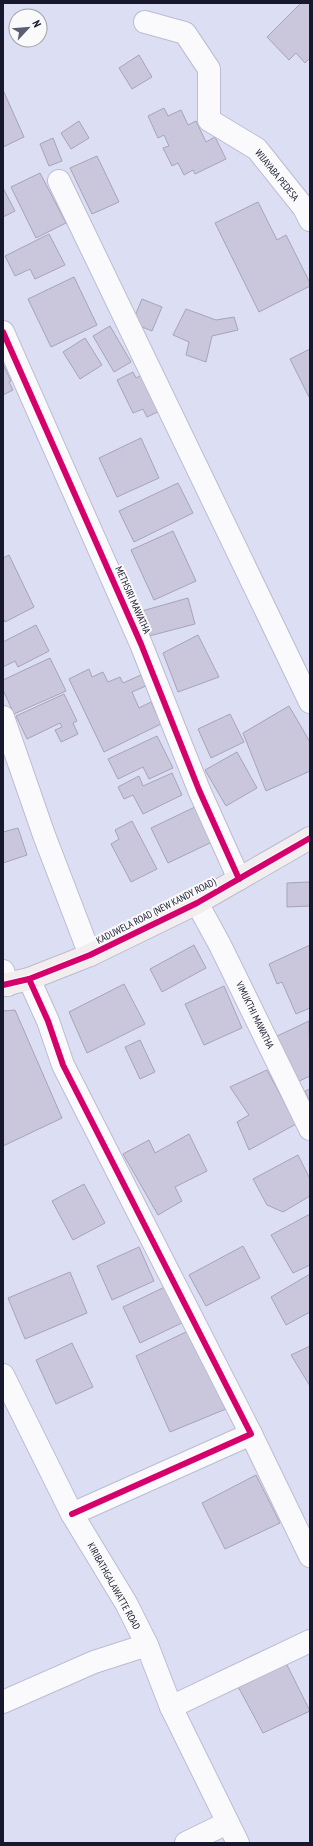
<svg xmlns="http://www.w3.org/2000/svg" width="313" height="1846" viewBox="0 0 313 1846" font-family="'PT Sans Narrow',sans-serif">
<style>
.building{fill:#cac6dc;stroke:#a7a3b8}
.lines{fill:none;stroke-linecap:round;stroke-linejoin:round}
.street-casing{stroke:#bbbcd2;stroke-width:24}
.primary-casing{stroke:#bbbcc9;stroke-width:24}
.street{stroke:#fafafd;stroke-width:22}
.primary{stroke:#f2eef0;stroke-width:22}
.cycleway-casing{stroke:#fafafa;stroke-width:8}
.cycleway{stroke:#d6006c;stroke-width:6}
.labels{text-anchor:middle;dominant-baseline:central;stroke-width:4;stroke-linejoin:round;paint-order:stroke}
.street-label{font-size:10px;fill:#17182e;stroke:#fafafa}
</style>
<rect width="100%" height="100%" fill="#dcdef3"/>
<!-- building -->
<g class="building">
<path d="M301 3H310V58L305 63 296 53 289 60 267 37Z"/>
<path d="M139 55 152 77 132 89 119 68Z"/>
<path d="M3 90 24 137 3 147Z"/>
<path d="M164 108 168 116 181 110 188 125 196 121 206 142 215 137 226 159 195 174 193 170 184 175 178 163 172 166 163 148 169 146 164 135 158 138 148 116Z"/>
<path d="M79 121 89 138 71 149 61 133Z"/>
<path d="M53 138 62 161 49 166 40 144Z"/>
<path d="M97 156 119 202 92 214 70 168Z"/>
<path d="M40 173 66 223 36 238 11 187Z"/>
<path d="M3 188 15 211 3 217Z"/>
<path d="M258 202 277 240 286 235 310 283V286L259 312 215 223Z"/>
<path d="M49 234 65 265 35 279 30 269 15 276 5 256Z"/>
<path d="M74 277 97 325 51 347 28 299Z"/>
<path d="M142 299 162 307 152 331 132 323Z"/>
<path d="M186 309 216 320 234 317 238 330 212 336 206 362 186 355 189 342 173 335Z"/>
<path d="M110 326 131 362 114 372 93 336Z"/>
<path d="M85 338 102 365 80 379 63 352Z"/>
<path d="M310 349V396L309 397 290 359Z"/>
<path d="M3 364 11 381 9 382 13 390 3 395Z"/>
<path d="M133 372 136 378 148 372 166 408 147 417 143 409 133 413 117 380Z"/>
<path d="M141 438 159 478 117 497 99 458Z"/>
<path d="M178 483 193 513 134 542 119 511Z"/>
<path d="M173 531 196 581 154 600 131 550Z"/>
<path d="M9 555 34 607 5 622 3 618V558Z"/>
<path d="M188 598 195 624 149 636 142 611Z"/>
<path d="M36 625 49 651 18 667 15 661 3 667V642Z"/>
<path d="M198 635 219 677 178 692 163 653Z"/>
<path d="M50 658 66 691 14 714 3 690V680Z"/>
<path d="M89 669 92 677 103 672 108 682 120 677 123 683 143 674 148 685 132 692 139 708 151 702 161 724 104 752 69 679Z"/>
<path d="M64 694 77 721 73 723 78 734 61 742 55 730 62 727 60 723 27 739 16 716Z"/>
<path d="M289 706 310 742V771L266 791 243 733Z"/>
<path d="M230 714 244 742 211 758 198 729Z"/>
<path d="M157 736 173 768 149 779 143 767 118 779 108 759Z"/>
<path d="M237 752 257 788 226 806 205 770Z"/>
<path d="M172 773 182 795 143 814 133 795 124 799 118 787 139 776 143 786Z"/>
<path d="M195 807 212 842 168 863 151 828Z"/>
<path d="M132 821 157 869 131 882 111 844 119 839 115 830Z"/>
<path d="M18 828 27 855 3 863V832Z"/>
<path d="M310 882V906L287 907V883Z"/>
<path d="M194 945 206 968 162 992 150 969Z"/>
<path d="M310 945V1008L296 1014 282 982 277 984 269 964Z"/>
<path d="M124 984 145 1024 87 1053 69 1012Z"/>
<path d="M224 986 242 1028 204 1045 185 1004Z"/>
<path d="M15 1010 62 1118 3 1146V1011Z"/>
<path d="M309 1021 310 1076 295 1083 273 1038Z"/>
<path d="M140 1040 155 1072 140 1079 125 1047Z"/>
<path d="M267 1070 296 1124 249 1150 237 1122 249 1115 230 1087Z"/>
<path d="M310 1089V1102L305 1091Z"/>
<path d="M189 1134 207 1171 175 1187 182 1201 158 1215 123 1154 149 1140 155 1153Z"/>
<path d="M298 1155 310 1179V1196L283 1212 267 1205 253 1179Z"/>
<path d="M84 1184 105 1223 73 1240 52 1201Z"/>
<path d="M310 1214V1265L293 1273 271 1235Z"/>
<path d="M243 1246 260 1278 206 1306 189 1275Z"/>
<path d="M139 1247 154 1281 112 1300 97 1266Z"/>
<path d="M70 1272 87 1313 25 1339 8 1298Z"/>
<path d="M310 1274V1312L286 1325 271 1297Z"/>
<path d="M169 1285 186 1321 140 1343 123 1307Z"/>
<path d="M188 1331 226 1409 170 1432 136 1356Z"/>
<path d="M72 1343 93 1387 56 1404 36 1360Z"/>
<path d="M310 1346V1386L291 1355Z"/>
<path d="M256 1475 280 1523 225 1549 202 1503Z"/>
<path d="M283 1657 310 1711 263 1733 235 1681Z"/>
</g>
<g class="lines">
<defs>
<g id="street">
<path d="M145 22 185 33 209 69V120L257 149 304 208 310 220"/>
<path d="M59 181 310 702"/>
<path d="M3 332 141 644 199 790 239 879"/>
<path d="M3 717 44 835 90 955"/>
<path d="M197 903 220 945 310 1129"/>
<path d="M3 971 8 985"/>
<path d="M29 979 48 1021 63 1065 251 1434 72 1514"/>
<path d="M3 1375 72 1514 126 1603 147 1645 171 1707 238 1843"/>
<path d="M251 1434 310 1556"/>
<path d="M3 1702 94 1662 147 1645"/>
<path d="M171 1707 310 1641"/>
<path d="M186 1843 227 1823"/>
</g>
<path id="primary" d="M3 985 29 979 90 955 197 903 310 838"/>
</defs>
<!-- street casing -->
<use href="#street" class="street-casing"/>
<!-- primary casing -->
<use href="#primary" class="primary-casing"/>
<!-- street -->
<use href="#street" class="street"/>
<!-- primary -->
<use href="#primary" class="primary"/>
<defs>
<g id="cycleway">
<path d="M3 332 141 644 199 790 239 879"/>
<path d="M29 979 48 1021 63 1065 251 1434 72 1514"/>
<path d="M3 985 29 979 90 955 197 903 310 838"/>
</g>
</defs>
<!-- cycleway casing -->
<use href="#cycleway" class="cycleway-casing"/>
<!-- cycleway -->
<use href="#cycleway" class="cycleway"/>
</g>
<g class="labels">
<!-- street labels -->
<g class="street-label">
<text transform="translate(277 175) rotate(51)">WIJAYABA PEDESA</text>
<text transform="translate(133 600) rotate(66)">METHSIRI MAWATHA</text>
<text transform="translate(156 911) rotate(-27)">KADUWELA ROAD (NEW KANDY ROAD)</text>
<text transform="translate(255 1015) rotate(64)">VIMUKTHI MAWATHA</text>
<text transform="translate(114 1586) rotate(61)">KIRIBATHGALAWATTE ROAD</text>
</g>
</g>
<!-- border -->
<rect width="313" height="1846" fill="none" stroke="#17182e" stroke-width="8"/>
<!-- north arrow -->
<g transform="translate(28 28) rotate(64)"><circle r="19" fill="#fafafa" stroke="#9fa0a8"/>
<path d="M0-3L7 15L0 10L-7 15Z" fill="#5c5d73"/>
<text y="-6" font-size="11" font-weight="bold" text-anchor="middle" fill="#17182e">N</text>
</g>
</svg>
